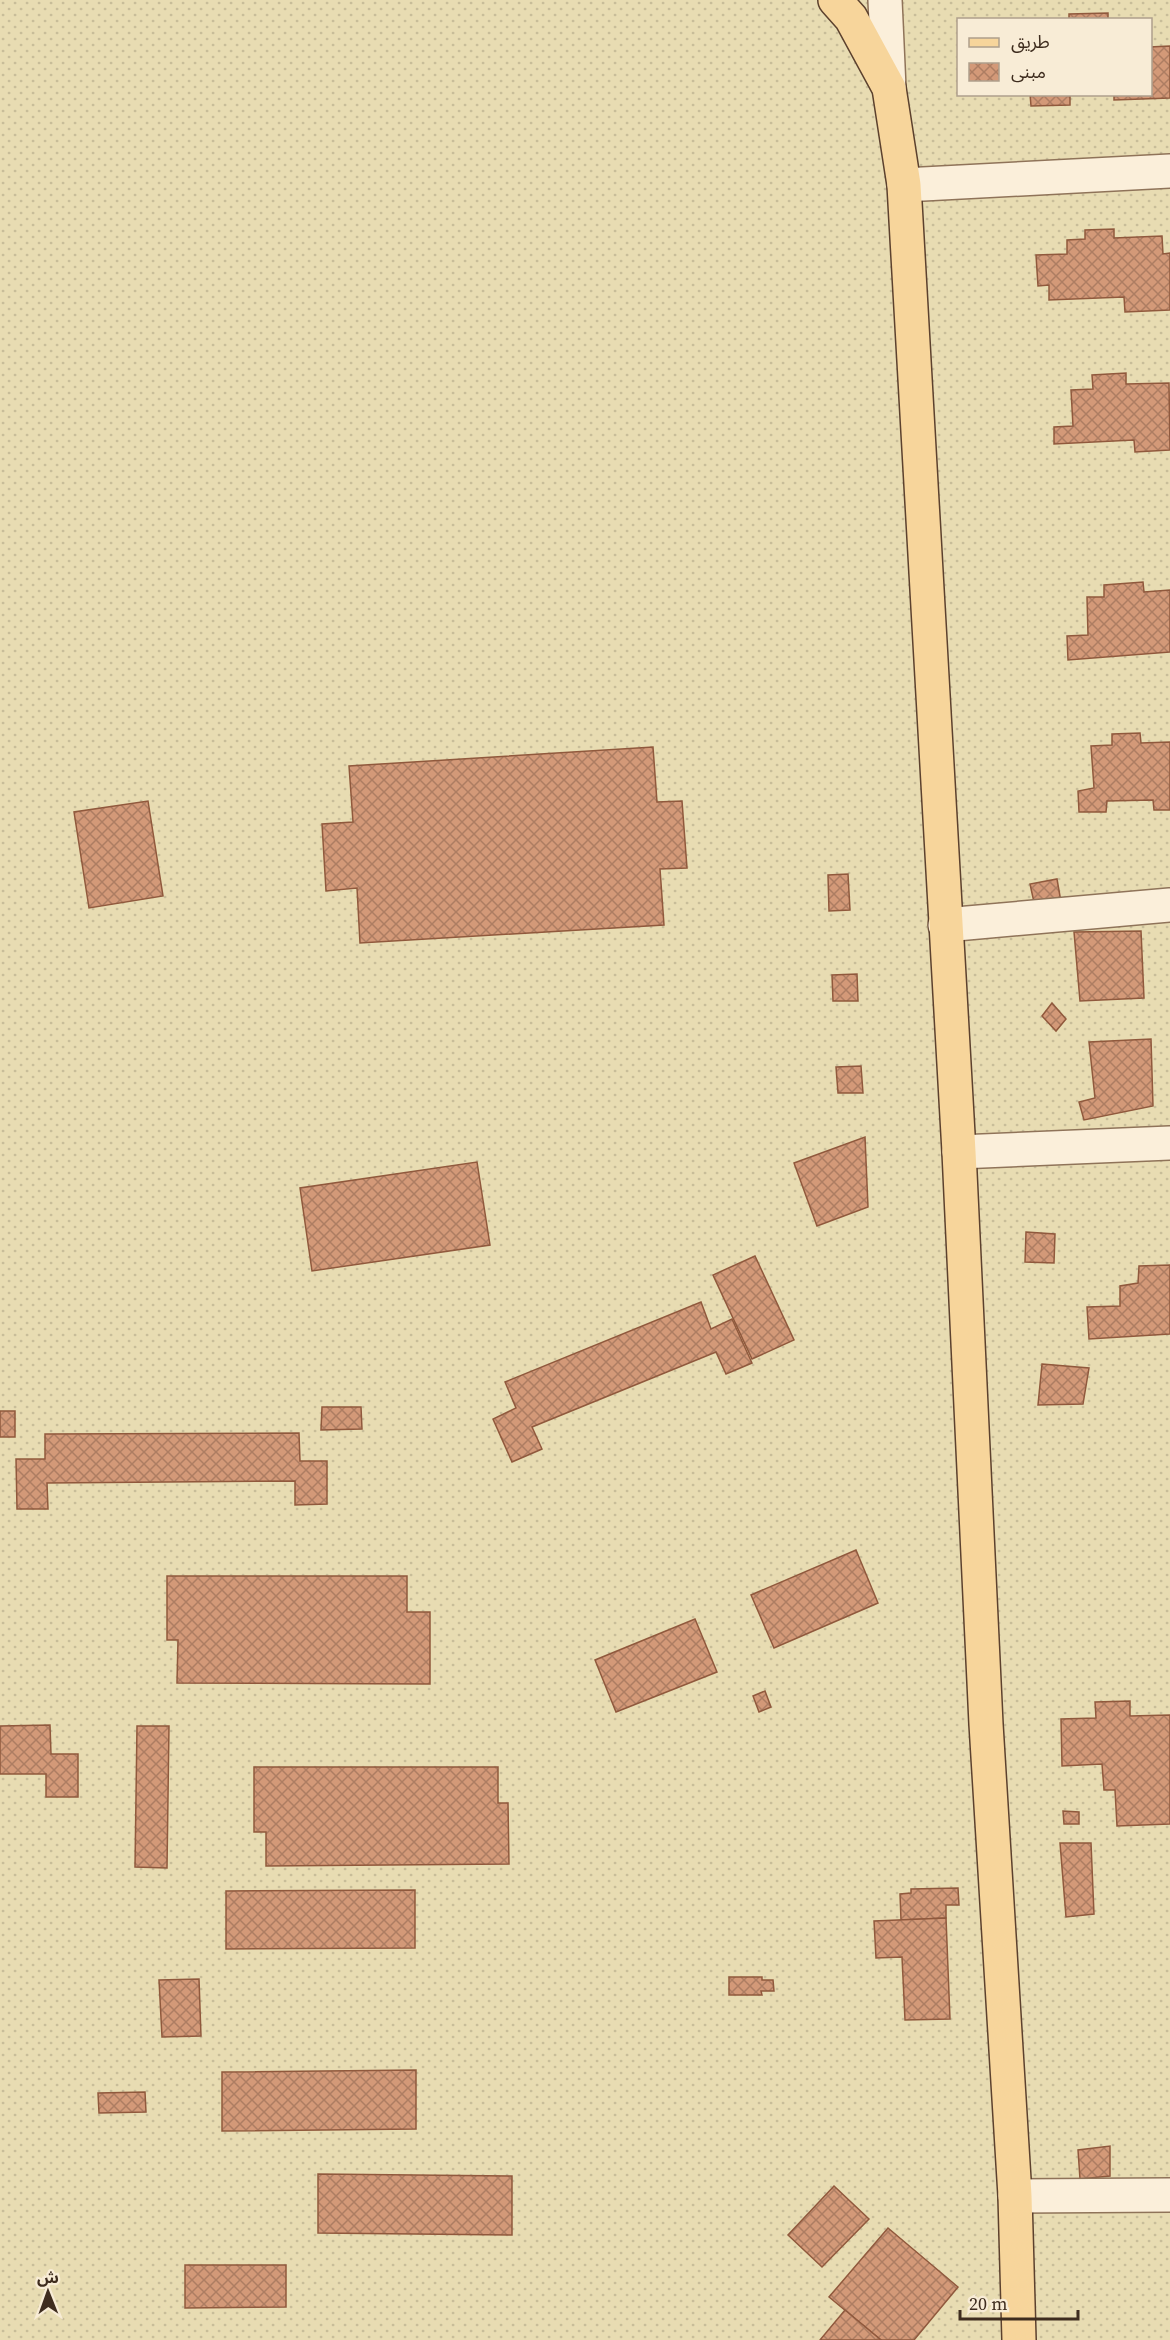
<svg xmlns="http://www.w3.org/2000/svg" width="1170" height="2340" viewBox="0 0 1170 2340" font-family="'Source Serif 4','Noto Sans Arabic',serif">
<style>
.farmland{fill:url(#farmland-dots);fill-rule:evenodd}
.building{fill:url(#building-cross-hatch);stroke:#90593d;stroke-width:1.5}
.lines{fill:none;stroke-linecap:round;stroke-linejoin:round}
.minor-casing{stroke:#8f7359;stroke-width:36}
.major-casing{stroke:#5c412e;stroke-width:36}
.minor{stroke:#fbefda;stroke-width:33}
.major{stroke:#f7d59b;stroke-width:33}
</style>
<defs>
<pattern id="farmland-dots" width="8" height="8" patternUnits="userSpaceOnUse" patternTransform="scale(1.5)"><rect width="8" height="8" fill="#e8dcb2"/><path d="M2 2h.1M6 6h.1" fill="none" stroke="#c8bd99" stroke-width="1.8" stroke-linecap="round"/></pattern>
<pattern id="building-cross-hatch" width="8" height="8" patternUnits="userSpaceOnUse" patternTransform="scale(1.5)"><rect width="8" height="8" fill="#d39978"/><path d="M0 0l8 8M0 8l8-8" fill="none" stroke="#ad7d62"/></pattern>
</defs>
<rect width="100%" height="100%" fill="#f2e2c5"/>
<!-- farmland -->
<path class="farmland" d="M0 0H1170V2340H0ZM958 20H1150V94H958Z"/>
<!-- building -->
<g class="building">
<path d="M1108 13V20H1069V14Z"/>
<path d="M1170 46V98L1114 100V94H1150V47Z"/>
<path d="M1030 94H1070V105L1031 106Z"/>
<path d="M1114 229V238L1162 236 1163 254 1170 253V310L1125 312 1124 297 1049 300V285L1038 286 1036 255 1067 254V240L1085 239V230Z"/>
<path d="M1126 373V384L1169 383 1170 450 1135 452 1134 440 1054 444V427L1073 426 1071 390 1093 389 1092 375Z"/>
<path d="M1143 582 1144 592 1170 590V652L1068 660 1067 636 1088 635 1087 597H1104V585Z"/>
<path d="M1140 733 1141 743 1170 742V810H1154L1153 800 1107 801 1106 812H1079L1078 791 1094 788 1091 746 1112 745V734Z"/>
<path d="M653 747 657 802 682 801 687 868 660 869 664 925 360 943 357 888 326 891 322 824 353 822 349 766Z"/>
<path d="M148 801 163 896 89 908 74 812Z"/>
<path d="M848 874 850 910 829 911 828 875Z"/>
<path d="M1057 879 1061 902 1035 907 1030 884Z"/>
<path d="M1141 931 1144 998 1080 1001 1074 932Z"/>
<path d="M857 974 858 1001H833L832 975Z"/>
<path d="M1052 1003 1066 1019 1056 1031 1042 1016Z"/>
<path d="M1151 1039 1153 1106 1084 1120 1079 1102 1095 1098 1089 1042Z"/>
<path d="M861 1066 863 1093H838L836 1067Z"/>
<path d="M865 1137 868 1207 817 1226 794 1163Z"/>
<path d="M477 1162 490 1245 312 1271 300 1188Z"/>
<path d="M1026 1232 1055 1234 1054 1263 1025 1262Z"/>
<path d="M755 1256 794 1340 752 1359 713 1275Z"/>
<path d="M1170 1265V1334L1089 1339 1087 1307 1120 1306V1286L1138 1283 1139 1266Z"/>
<path d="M701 1302 711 1329 732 1319 752 1363 726 1374 716 1352 532 1427 542 1449 512 1462 493 1419 516 1408 505 1382Z"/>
<path d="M1042 1364 1089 1368 1083 1404 1038 1405Z"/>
<path d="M322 1407H361L362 1429 321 1430Z"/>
<rect x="0" y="1411" width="15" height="26"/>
<path d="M299 1433 300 1461H327V1504L295 1505V1481L47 1483 48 1509H17L16 1459H45V1434Z"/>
<path d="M856 1550 878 1603 774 1648 751 1595Z"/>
<path d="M167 1576H407V1612H430V1684L177 1683 178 1640H167Z"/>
<path d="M695 1619 717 1672 616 1712 595 1660Z"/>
<path d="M765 1691 771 1707 759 1712 753 1696Z"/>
<path d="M1130 1701V1716L1170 1715V1824L1117 1826 1115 1790H1104L1102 1764 1062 1766 1061 1719 1096 1718 1095 1702Z"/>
<path d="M50 1725 51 1754H78V1797H46V1774H0V1726Z"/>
<path d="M137 1726H169L167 1868 135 1867Z"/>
<path d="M254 1767H498V1803H508L509 1864 266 1866V1832H254Z"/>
<path d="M1063 1811 1079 1812V1824H1064Z"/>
<path d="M1060 1843H1091L1094 1914 1066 1917Z"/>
<path d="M958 1888 959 1905H946V1918L901 1920 900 1894 911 1893V1889Z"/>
<path d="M415 1890V1948L226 1949V1891Z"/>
<path d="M946 1918 950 2019 905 2020 902 1957 876 1958 874 1921Z"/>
<path d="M729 1977H762V1980H773L774 1991H761L762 1995H729Z"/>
<path d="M199 1979 201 2036 162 2037 159 1980Z"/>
<path d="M416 2070V2129L222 2131V2072Z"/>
<path d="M145 2092 146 2112 99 2113 98 2093Z"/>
<path d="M1110 2146V2176L1080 2179 1078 2150Z"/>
<path d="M318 2174 512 2176V2235L318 2233Z"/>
<path d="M834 2186 869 2219 822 2267 788 2235Z"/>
<path d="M888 2228 958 2287 914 2340H881L829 2297Z"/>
<path d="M185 2265H286V2307L185 2308Z"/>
<path d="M845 2310 881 2340H820Z"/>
</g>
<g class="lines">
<defs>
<g id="minor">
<path d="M885 0 889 88"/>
<path d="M904 185 1170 171"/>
<path d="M945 925 1170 905"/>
<path d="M959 1152 1170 1143"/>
<path d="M1015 2196 1170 2195"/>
</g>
<path id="major" d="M835 0 851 18 889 88 904 185 959 1152 986 1724 1015 2196 1019 2340"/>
</defs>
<!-- minor casing -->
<use href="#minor" class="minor-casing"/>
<!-- major casing -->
<use href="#major" class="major-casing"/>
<!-- minor -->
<use href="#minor" class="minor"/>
<!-- major -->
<use href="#major" class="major"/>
</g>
<!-- legend -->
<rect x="957" y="18" width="195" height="78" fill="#f8ecd6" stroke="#ae9f8c" stroke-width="1.5"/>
<rect x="969" y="38" width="30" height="9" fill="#f7d59b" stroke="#ae9f8c" stroke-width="1.5"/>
<text x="1011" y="48" font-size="18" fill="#3e2c1e">طريق</text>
<rect x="969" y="63" width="30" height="18" fill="url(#building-cross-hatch)" stroke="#ae9f8c" stroke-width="1.5"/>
<text x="1011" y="78" font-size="18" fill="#3e2c1e">مبنى</text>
<!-- north arrow -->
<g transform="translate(48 2292) rotate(359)" stroke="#f8ecd6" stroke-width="4.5" paint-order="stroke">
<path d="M0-4.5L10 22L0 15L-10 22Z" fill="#3e2c1e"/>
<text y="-9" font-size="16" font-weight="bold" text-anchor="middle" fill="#3e2c1e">ش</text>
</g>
<!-- scale -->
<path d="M960 2310v9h118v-9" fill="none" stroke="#3e2c1e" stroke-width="3"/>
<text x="969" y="2310" font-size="18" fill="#3e2c1e" stroke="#f8ecd6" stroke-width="4.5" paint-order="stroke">20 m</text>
</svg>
